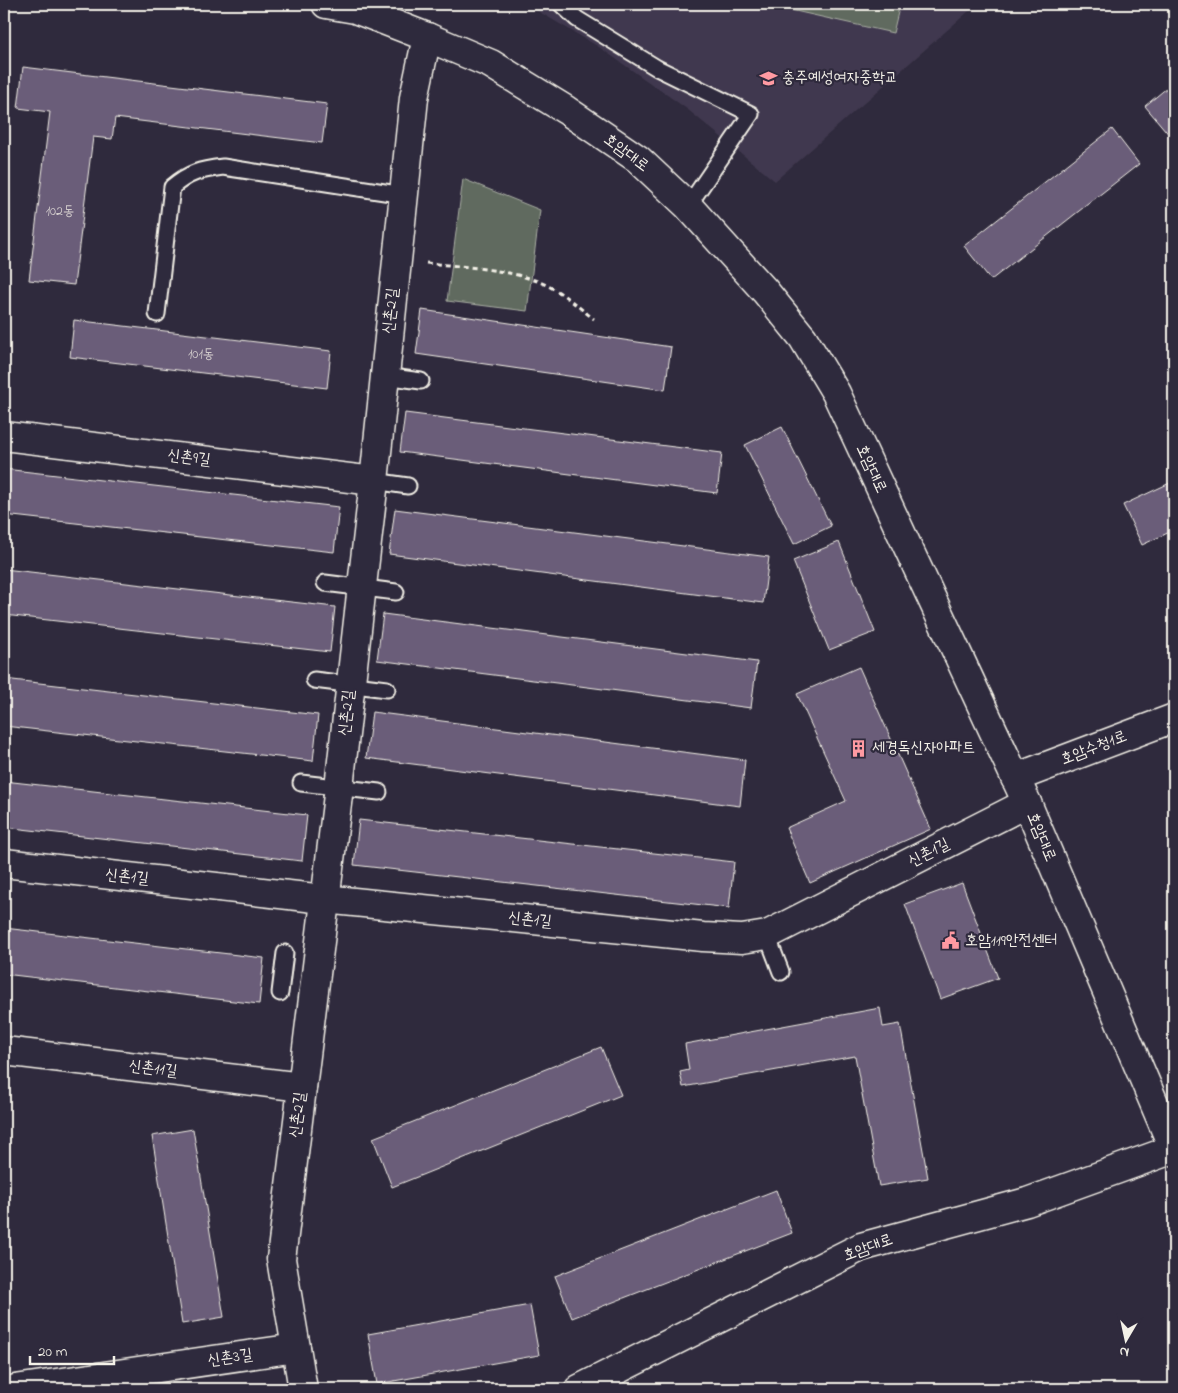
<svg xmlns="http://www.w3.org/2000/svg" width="1178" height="1393" viewBox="0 0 1178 1393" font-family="'Indie Flower','Poor Story',sans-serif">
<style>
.built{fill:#41394f}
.green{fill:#606b5f;stroke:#aaaea4}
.building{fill:#6a5d79;stroke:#f4f1e8}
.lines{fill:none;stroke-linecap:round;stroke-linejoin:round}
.service-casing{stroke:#f4f1e8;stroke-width:19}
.minor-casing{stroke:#f4f1e8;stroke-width:31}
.tertiary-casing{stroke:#f4f1e8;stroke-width:31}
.path{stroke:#f4f1e8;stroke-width:3;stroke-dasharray:5 4;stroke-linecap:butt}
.service{stroke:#2f2a3d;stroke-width:15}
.minor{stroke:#2f2a3d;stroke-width:28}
.tertiary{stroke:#2f2a3d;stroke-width:28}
.labels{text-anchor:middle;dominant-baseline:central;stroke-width:4.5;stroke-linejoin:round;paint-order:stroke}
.number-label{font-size:14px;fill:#d2cccc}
.poi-label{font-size:16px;fill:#f4f1e8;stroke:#2f2a3d;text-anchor:start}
.street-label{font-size:16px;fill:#f4f1e8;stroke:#2f2a3d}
</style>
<rect width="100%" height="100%" fill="#2f2a3d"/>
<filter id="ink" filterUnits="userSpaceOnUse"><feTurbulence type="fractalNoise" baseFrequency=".02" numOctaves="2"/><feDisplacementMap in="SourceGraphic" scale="10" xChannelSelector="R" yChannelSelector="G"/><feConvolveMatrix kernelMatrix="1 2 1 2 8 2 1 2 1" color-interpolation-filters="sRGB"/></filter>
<g filter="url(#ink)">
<!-- built -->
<path class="built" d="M526 4H977L775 181 687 109 599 47Z"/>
<!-- green -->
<g class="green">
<path d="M764 4H900L893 33Z"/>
<path d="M463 179 540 210 527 311 447 301Z"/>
</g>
<!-- building -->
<g class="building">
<path d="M23 67 327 104 322 143 115 118 112 139 93 137 74 285 29 280 50 112 18 108Z"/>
<path d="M1174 82V135L1171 137 1145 106Z"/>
<path d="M1112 129 1139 164 991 280 964 246Z"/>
<path d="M422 310 671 347 665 390 416 354Z"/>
<path d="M74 320 331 351 327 388 70 357Z"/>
<path d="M405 413 722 453 717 493 400 452Z"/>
<path d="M782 427 831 526 794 544 745 445Z"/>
<path d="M4 469 339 507 334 552 4 515Z"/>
<path d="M1174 481V530L1142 545 1123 505Z"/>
<path d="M395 509 769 557 763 603 389 554Z"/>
<path d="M839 542 875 632 829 650 793 561Z"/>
<path d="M4 569 335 607 330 652 4 615Z"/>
<path d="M383 614 757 662 751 708 377 660Z"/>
<path d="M859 667 931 829 810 883 786 828 846 801 797 694Z"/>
<path d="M4 679 318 715 313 761 4 726Z"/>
<path d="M372 712 745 760 740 806 366 758Z"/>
<path d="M4 781 307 815 302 861 4 827Z"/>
<path d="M359 820 734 862 729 908 354 865Z"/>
<path d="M962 883 998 978 940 999 905 904Z"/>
<path d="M4 928 264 958 259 1004 4 974Z"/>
<path d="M880 1008 883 1027 900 1024 928 1178 879 1186 855 1056 683 1087 680 1072 689 1070 685 1044Z"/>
<path d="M601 1047 621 1095 392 1187 373 1138Z"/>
<path d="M193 1129 224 1317 182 1324 152 1136Z"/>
<path d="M776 1190 792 1233 572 1318 555 1276Z"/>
<path d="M530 1305 539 1355 377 1384 368 1334Z"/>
</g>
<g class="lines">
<defs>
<g id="service">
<path d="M561 4 577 19 657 68 751 114 688 206"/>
<path d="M157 314 172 187C190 172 200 170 223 167L404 195"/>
<path d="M385 376 421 381"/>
<path d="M374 481 408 486"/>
<path d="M325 583 396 592"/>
<path d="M314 680 387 689"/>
<path d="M301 783 379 792"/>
<path d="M767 935 781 972"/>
<path d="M280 993 285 953"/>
</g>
<g id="minor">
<path d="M4 436 374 481"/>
<path d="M1015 778 1174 718"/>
<path d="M4 863 324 899 703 937 742 939 767 935 1027 803"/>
<path d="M4 1051 302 1087"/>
<path d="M15 1389 296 1348"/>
<path d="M303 1389 281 1259 339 787 374 481 414 98 427 37"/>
<path d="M579 1389 861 1247 1027 1202 1174 1149"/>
</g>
<path id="tertiary" d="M326 4 355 9 427 37 491 64 566 110 638 159 688 206 765 291 803 338 836 393 1027 803 1174 1150"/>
</defs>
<!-- service casing -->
<use href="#service" class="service-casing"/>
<!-- minor casing -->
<use href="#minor" class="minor-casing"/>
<!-- tertiary casing -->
<use href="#tertiary" class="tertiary-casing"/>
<!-- path -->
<path class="path" d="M426 263C465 267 523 269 557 291 570 299 582 310 594 319"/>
<!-- service -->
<use href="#service" class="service"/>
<!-- minor -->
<use href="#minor" class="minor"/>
<!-- tertiary -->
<use href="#tertiary" class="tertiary"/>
</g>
</g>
<!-- icons -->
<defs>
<symbol id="school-bare" viewBox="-9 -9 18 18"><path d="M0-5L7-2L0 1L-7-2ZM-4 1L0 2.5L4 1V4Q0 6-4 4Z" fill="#ff9aa2" stroke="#2f2a3d" stroke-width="2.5" paint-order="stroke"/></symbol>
<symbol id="building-bare" viewBox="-9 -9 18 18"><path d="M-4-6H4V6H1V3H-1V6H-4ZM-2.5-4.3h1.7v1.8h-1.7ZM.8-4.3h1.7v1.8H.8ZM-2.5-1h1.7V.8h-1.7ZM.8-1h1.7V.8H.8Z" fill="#ff9aa2" stroke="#2f2a3d" stroke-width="2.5" paint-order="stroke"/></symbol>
<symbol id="civic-bare" viewBox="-9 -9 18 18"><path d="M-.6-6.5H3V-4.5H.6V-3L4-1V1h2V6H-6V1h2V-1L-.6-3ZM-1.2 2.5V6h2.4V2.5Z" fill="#ff9aa2" stroke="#2f2a3d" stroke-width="2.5" paint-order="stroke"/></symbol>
</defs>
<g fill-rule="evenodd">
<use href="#school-bare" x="756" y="66" width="25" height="25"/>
<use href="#building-bare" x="846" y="736" width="25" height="25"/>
<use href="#civic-bare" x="938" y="928" width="25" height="25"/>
</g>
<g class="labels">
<!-- number labels -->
<g class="number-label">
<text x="60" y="211">102동</text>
<text x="201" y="354">101동</text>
</g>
<!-- poi labels -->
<g class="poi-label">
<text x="782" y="78">충주예성여자중학교</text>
<text x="872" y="748">세경독신자아파트</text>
<text x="965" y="941">호암119안전센터</text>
</g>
<!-- street labels -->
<g class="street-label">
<text transform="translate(626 153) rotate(37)">호암대로</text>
<text transform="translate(391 311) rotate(-84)">신촌2길</text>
<text transform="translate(189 458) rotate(7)">신촌9길</text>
<text transform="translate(871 469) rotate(65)">호암대로</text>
<text transform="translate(347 713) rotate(-84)">신촌2길</text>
<text transform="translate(1094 748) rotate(-21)">호암수청1로</text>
<text transform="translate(1041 837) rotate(67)">호암대로</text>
<text transform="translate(929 853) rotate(-27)">신촌1길</text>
<text transform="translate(127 877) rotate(6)">신촌1길</text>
<text transform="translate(530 920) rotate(6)">신촌1길</text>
<text transform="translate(153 1069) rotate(7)">신촌11길</text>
<text transform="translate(298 1115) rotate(-83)">신촌2길</text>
<text transform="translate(868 1248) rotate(-20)">호암대로</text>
<text transform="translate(230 1358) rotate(-8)">신촌3길</text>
</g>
</g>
<!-- margin -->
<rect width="1178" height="1393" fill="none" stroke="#2f2a3d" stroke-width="20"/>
<rect x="10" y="10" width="1158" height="1373" fill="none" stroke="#f4f1e8" stroke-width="2" filter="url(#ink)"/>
<!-- north arrow -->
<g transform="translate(1126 1340) rotate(189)" stroke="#2f2a3d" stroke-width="4" paint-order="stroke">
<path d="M0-4L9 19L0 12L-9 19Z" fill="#f4f1e8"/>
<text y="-8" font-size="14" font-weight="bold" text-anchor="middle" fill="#f4f1e8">N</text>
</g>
<!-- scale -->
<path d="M30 1356v8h84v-8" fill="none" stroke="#f4f1e8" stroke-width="2.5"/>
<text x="38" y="1356" font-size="15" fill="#f4f1e8" stroke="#2f2a3d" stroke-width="4" paint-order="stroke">20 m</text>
</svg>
